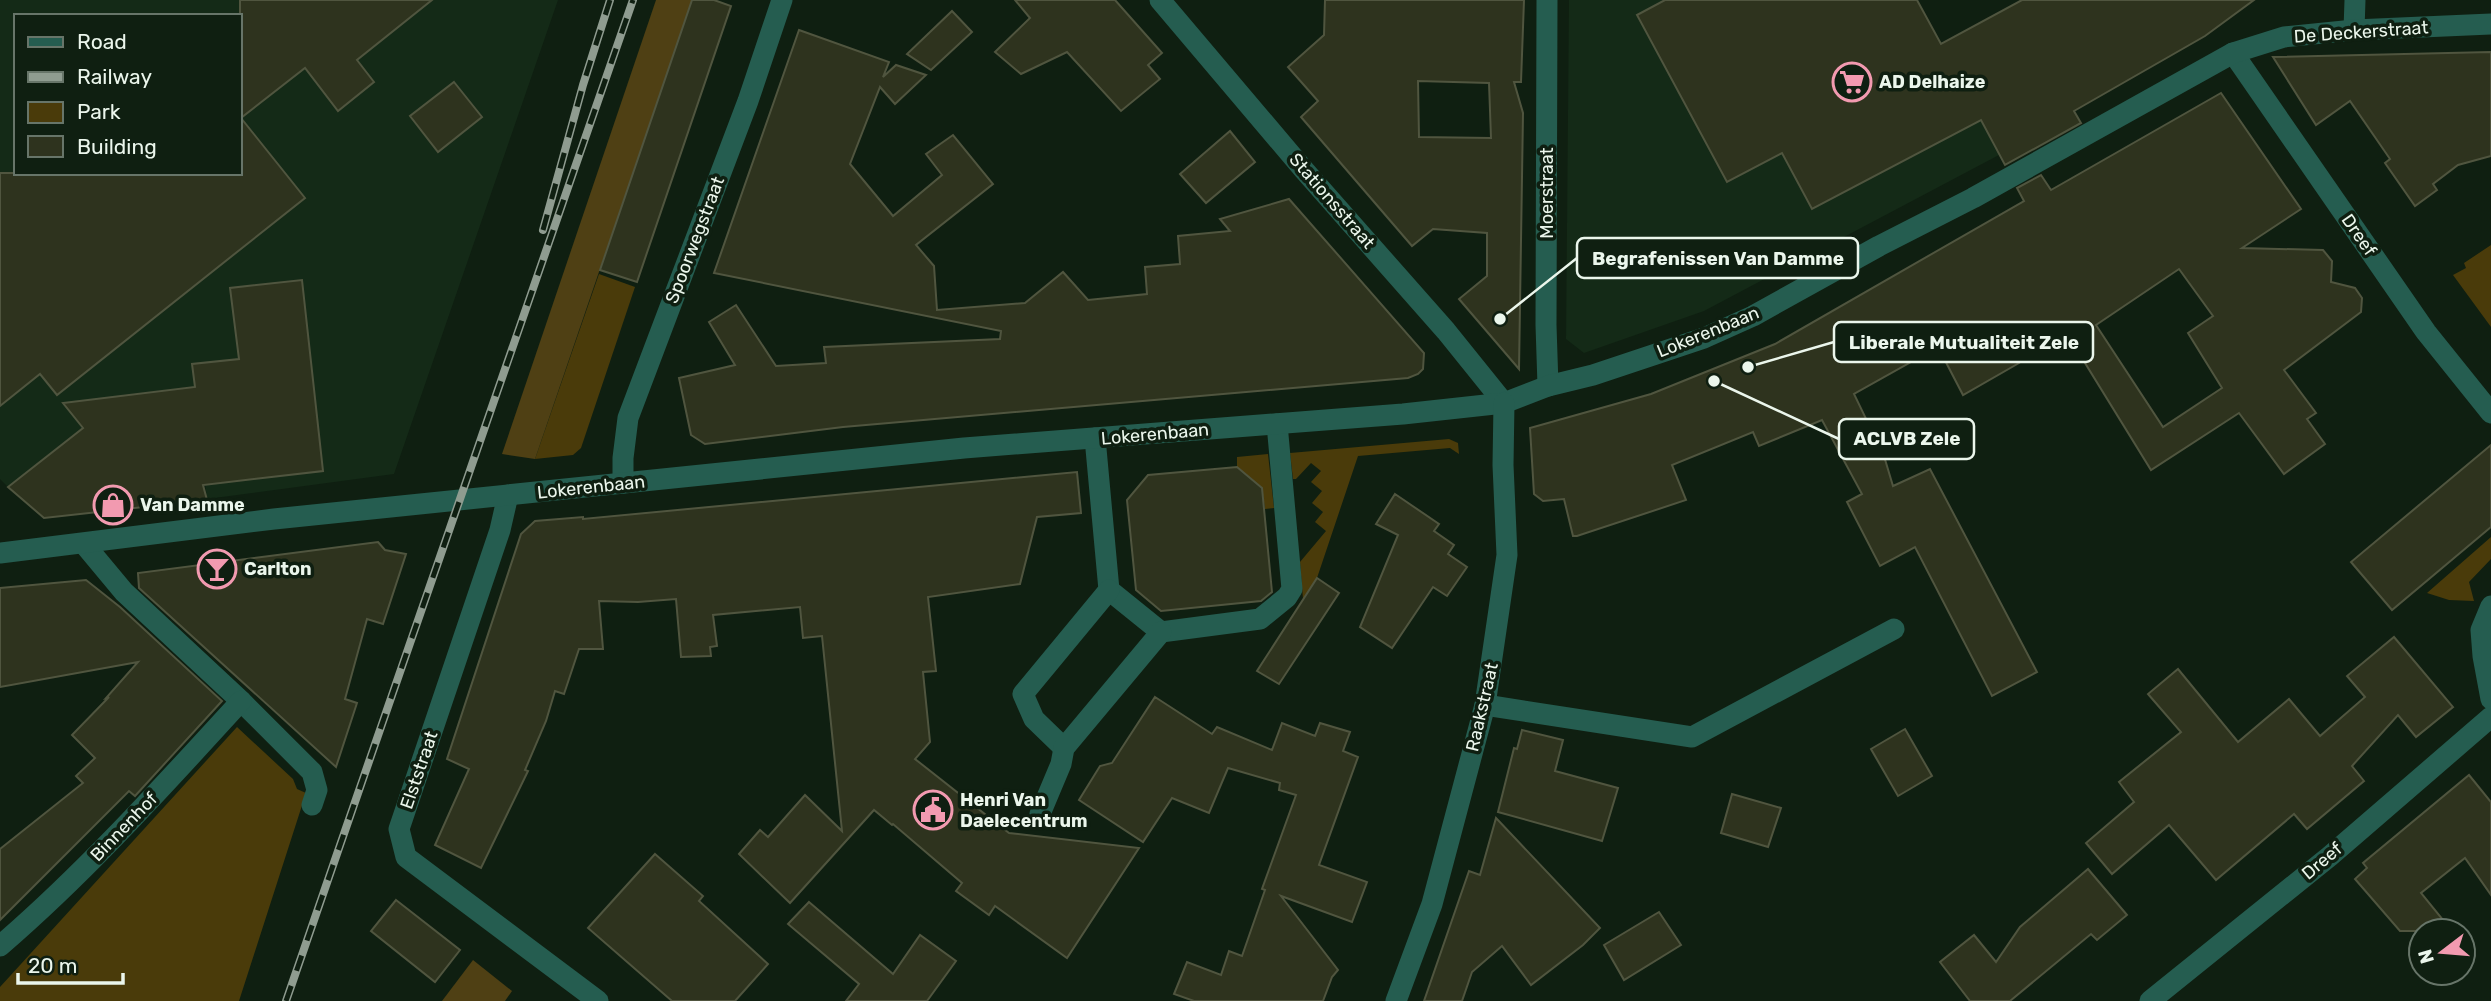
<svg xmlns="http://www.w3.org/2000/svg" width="2491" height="1001" viewBox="0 0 2491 1001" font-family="Rubik,sans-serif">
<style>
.built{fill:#142a17;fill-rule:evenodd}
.green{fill:#4a3b0a}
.forest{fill:#4f4014}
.building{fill:#2e331e;stroke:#50553f;stroke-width:2;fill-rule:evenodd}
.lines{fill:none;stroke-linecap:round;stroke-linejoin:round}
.minor{stroke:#255d50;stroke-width:21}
.rail-casing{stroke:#8f9c90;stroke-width:8}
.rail{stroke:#0f1f11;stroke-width:5;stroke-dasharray:16;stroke-linecap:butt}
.labels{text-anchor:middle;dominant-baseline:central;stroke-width:7;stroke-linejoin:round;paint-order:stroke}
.street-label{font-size:18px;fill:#ebf6ec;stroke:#0f1f11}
.poi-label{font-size:18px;font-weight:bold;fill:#ebf6ec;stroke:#0f1f11;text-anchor:start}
.leader{fill:none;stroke:#ebf6ec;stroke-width:2.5}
.callout-dot{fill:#ebf6ec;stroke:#0f1f11;stroke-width:2.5}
.callout{fill:#0f1f11;stroke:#ebf6ec;stroke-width:2.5}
.callout-label{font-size:19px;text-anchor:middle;font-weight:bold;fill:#ebf6ec}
</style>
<rect width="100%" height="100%" fill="#0f1f11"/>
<!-- built -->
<g class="built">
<path d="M0 0H558L394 474 207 499 193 387 123 395 8 487 0 479ZM16 16H240V173H16Z"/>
<path d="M1569 0H1917L1999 155 1704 311 1584 353 1566 339Z"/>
</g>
<!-- green -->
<g class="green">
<path d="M2491 245V327L2453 275 2466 268 2464 263Z"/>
<path d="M599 274 635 287 581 448 573 455 535 459Z"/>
<path d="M1449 439 1458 443 1459 454 1450 448 1358 456 1317 578 1303 599 1300 562 1326 531 1315 522 1323 512 1312 503 1322 491 1311 482 1321 471 1311 463 1296 479H1293L1290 453Z"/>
<path d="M1268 454 1274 508 1265 509 1262 488 1237 467V457Z"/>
<path d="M2491 537V559L2469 582 2474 601 2449 600 2427 593Z"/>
<path d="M237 727 293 779 297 789 306 793 239 1001H0V987Z"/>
</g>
<!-- forest -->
<g class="forest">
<path d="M656 0H692L535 459 502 454Z"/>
<path d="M473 960 512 991 505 1001H442Z"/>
</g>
<!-- building -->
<g class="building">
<path d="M240 0H432L357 60 374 82 338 111 305 68 241 118 305 198 57 395 40 374 0 406V173H240Z"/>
<path d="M692 0H714L731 6 637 282 600 270Z"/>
<path d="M1015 0H1115L1162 53 1148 65 1160 79 1121 111 1067 52 1021 74 995 52 1030 18Z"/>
<path d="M1325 0H1524L1521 82H1514L1523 113 1519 369 1459 299 1487 276V233L1433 229 1412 246 1301 117 1318 101 1288 67 1324 35ZM1418 81 1489 83 1491 138 1419 137Z"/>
<path d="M1665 0H1917L1941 44 2022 0H2254L2205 36 2074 111 2081 123 2005 165 1981 120 1812 209 1782 153 1727 182 1637 15Z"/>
<path d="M952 11 972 32 931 70 907 54Z"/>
<path d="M799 30 889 62 883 77 896 65 926 75 895 104 880 87 850 164 893 216 942 175 926 154 953 135 993 184 916 245 934 266 937 310 1025 303 1063 272 1088 300 1147 294 1145 267 1180 264 1178 236 1230 231 1220 219 1289 199 1424 353 1423 369 1418 374 1408 378 843 427 705 444 691 435 679 378 735 365 709 322 736 305 776 366 826 363 824 347 1000 339 1001 331 714 273Z"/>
<path d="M2491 52V156L2458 165 2433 184 2437 190 2415 206 2385 163 2390 159 2350 101 2316 125 2273 57Z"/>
<path d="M454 82 482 117 438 152 410 116Z"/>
<path d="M2221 93 2301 209 2242 248 2323 250 2332 261 2331 282 2355 288 2362 298 2361 312 2284 370 2316 413 2307 419 2325 444 2284 474 2239 413 2151 470 2064 329 2016 359 2019 363 1963 395 1938 347 1854 394 1884 456 1893 486 1930 469 2037 672 1992 696 1915 547 1880 566 1847 502 1862 494 1822 420 1759 446 1753 432 1672 465 1686 500 1577 536H1573L1564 499 1543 501 1534 494 1530 428 1651 394 1775 344 2024 201 2017 188 2041 175 2051 190ZM2179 269 2213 316 2188 333 2222 388 2163 427 2096 325Z"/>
<path d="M1230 131 1255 162 1206 203 1180 174Z"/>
<path d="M302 280 323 471 203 485 207 500 44 518 8 487 83 428 63 403 195 387 192 364 239 359 230 288Z"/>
<path d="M2491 445V527L2392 610 2351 562Z"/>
<path d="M1237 467 1262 488 1272 592 1261 601 1161 611 1136 590 1127 500 1148 475Z"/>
<path d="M1077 472 1081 513 1037 517 1020 584 928 597 936 671 923 672 930 742 915 759 1009 833 1139 848 1067 958 995 906 989 915 956 891 962 883 893 824 892 825 874 810 790 903 739 854 760 830 768 837 805 795 842 831 822 636 803 638 800 607 713 615 717 646 710 647 711 656 681 657 676 599 638 602 599 601 603 649H579L564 694 555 691 546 721 525 770 528 771 481 868 435 845 469 769 447 759 521 534 535 521 583 517V519Z"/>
<path d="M1395 494 1439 524 1434 531 1454 545 1448 554 1467 567 1447 596 1433 587 1392 648 1360 627 1398 535 1376 524Z"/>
<path d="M378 542 385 550 406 554 383 624 367 619 345 699 357 703 336 767 139 588 138 573Z"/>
<path d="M1317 578 1339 593 1279 684 1257 671Z"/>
<path d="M86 580 120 607 222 701 135 796 129 791 0 920V849L83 783 76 776 95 758 72 735 109 697 106 698 138 662 0 687V588Z"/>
<path d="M2394 637 2453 707 2416 737 2398 715 2352 766 2364 781 2307 829 2294 814 2216 880 2169 825 2112 874 2086 843 2134 802 2119 782 2181 732 2148 694 2178 669 2238 742 2289 699 2320 736 2365 697 2347 676Z"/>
<path d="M1155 697 1212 734 1217 727 1272 750 1282 723 1315 736 1320 723 1350 732 1343 751 1358 757 1319 865 1367 882 1352 922 1281 896 1338 970 1332 977 1323 1001H1194L1174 994 1187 962 1221 975 1229 951 1242 956 1265 890 1262 889 1296 795 1279 790 1280 783 1228 768 1209 813 1172 798 1143 842 1079 800 1100 766 1112 763Z"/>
<path d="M1905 729 1932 776 1898 796 1871 749Z"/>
<path d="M1522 730 1563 740 1555 771 1618 788 1602 841 1498 812 1514 748 1517 749Z"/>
<path d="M2469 775 2491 802V895L2465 858 2421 893 2452 931H2400L2355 879 2367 868 2363 863Z"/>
<path d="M1732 794 1781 808 1768 847 1721 833Z"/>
<path d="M1496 818 1600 928 1583 945 1531 985 1502 946 1472 972 1462 1001H1424L1469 871 1480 875Z"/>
<path d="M655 854 703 896 699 901 768 964 735 1001H672L588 928Z"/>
<path d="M2088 869 2127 915 2097 940 2091 934 2010 1001H1970L1940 962 1974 935 1996 962 2020 927Z"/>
<path d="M396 900 460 950 435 982 371 931Z"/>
<path d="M809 902 893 974 920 935 956 961 927 1001H846L859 984 788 924Z"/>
<path d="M1659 912 1681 945 1624 980 1604 945Z"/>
</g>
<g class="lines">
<!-- minor -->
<g class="minor">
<path d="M1160 0 1304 170 1446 331 1504 403"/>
<path d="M1547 0 1546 325 1548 386"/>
<path d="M2354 30 2355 0"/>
<path d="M2233 53 2426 332 2491 413"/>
<path d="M1095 438 1109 590 1161 632 1260 619 1287 597 1292 589 1277 424"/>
<path d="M623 483V458L628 418 748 101 782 0"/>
<path d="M508 495 500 530 399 829 406 857 598 1001"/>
<path d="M84 544 124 592 241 701 312 772 317 790 312 805"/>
<path d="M0 553 274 519 964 448 1403 414 1504 403 1548 386 1593 375 1704 338 1753 316 1879 246 1973 198 2233 53 2284 37 2354 30 2491 24"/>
<path d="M2491 606 2481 630 2483 656 2491 699"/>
<path d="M1485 705 1692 737 1894 629"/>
<path d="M1064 748 1034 719 1023 694 1109 590"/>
<path d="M1040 814 1061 764 1064 748 1161 632"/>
<path d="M0 946C87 871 163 786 241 701"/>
<path d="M1396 1001 1432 904 1485 705 1507 555 1503 465 1504 403"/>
<path d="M2150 1001 2330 856 2491 717"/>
</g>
<defs>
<g id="rail">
<path d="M543 230 583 85 610 0"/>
<path d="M286 1001 633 0"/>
</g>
</defs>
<!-- rail casing -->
<use href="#rail" class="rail-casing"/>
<!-- rail -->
<use href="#rail" class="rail"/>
</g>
<!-- icons -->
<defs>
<symbol id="supermarket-ring" viewBox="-11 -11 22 22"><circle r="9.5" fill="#0f1f11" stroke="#f29ab0" stroke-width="1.5"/><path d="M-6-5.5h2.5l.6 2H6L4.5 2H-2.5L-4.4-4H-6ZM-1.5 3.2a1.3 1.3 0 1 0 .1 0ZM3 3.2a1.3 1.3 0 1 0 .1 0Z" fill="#f29ab0"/></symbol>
<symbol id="shop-ring" viewBox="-11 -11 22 22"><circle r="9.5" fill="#0f1f11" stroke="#f29ab0" stroke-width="1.5"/><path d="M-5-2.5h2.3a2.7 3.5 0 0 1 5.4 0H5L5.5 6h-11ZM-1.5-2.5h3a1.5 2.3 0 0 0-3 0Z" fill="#f29ab0"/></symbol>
<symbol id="bar-ring" viewBox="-11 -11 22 22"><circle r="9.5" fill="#0f1f11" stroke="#f29ab0" stroke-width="1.5"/><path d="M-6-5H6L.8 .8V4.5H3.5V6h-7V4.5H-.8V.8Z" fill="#f29ab0"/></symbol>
<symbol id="civic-ring" viewBox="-11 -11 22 22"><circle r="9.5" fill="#0f1f11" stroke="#f29ab0" stroke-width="1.5"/><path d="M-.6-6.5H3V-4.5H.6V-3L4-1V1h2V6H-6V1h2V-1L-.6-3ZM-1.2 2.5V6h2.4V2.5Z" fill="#f29ab0"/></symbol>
</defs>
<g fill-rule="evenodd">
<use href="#supermarket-ring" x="1830" y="60" width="44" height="44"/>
<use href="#shop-ring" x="91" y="483" width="44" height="44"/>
<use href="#bar-ring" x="195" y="547" width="44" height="44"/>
<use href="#civic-ring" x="911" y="788" width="44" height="44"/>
</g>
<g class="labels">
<!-- street labels -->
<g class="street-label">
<text transform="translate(2361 32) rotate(-4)">De Deckerstraat</text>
<text transform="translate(1547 193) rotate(-90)">Moerstraat</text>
<text transform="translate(1332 201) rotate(49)">Stationsstraat</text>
<text transform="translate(2359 235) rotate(55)">Dreef</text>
<text transform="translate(695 240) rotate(-69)">Spoorwegstraat</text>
<text transform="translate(1708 332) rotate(-22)">Lokerenbaan</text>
<text transform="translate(1155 434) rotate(-5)">Lokerenbaan</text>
<text transform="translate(591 487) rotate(-6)">Lokerenbaan</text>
<text transform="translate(1482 707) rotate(-77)">Raakstraat</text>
<text transform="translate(419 770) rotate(-71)">Elststraat</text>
<text transform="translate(124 827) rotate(-46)">Binnenhof</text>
<text transform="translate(2322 861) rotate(-40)">Dreef</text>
</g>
<!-- poi labels -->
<g class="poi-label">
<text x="1879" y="82">AD Delhaize</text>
<text x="140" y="505">Van Damme</text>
<text x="244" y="569">Carlton</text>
<text x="960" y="800">Henri Van<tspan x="960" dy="21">Daelecentrum</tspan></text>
</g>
</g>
<!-- callouts -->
<path class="leader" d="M1500 319L1577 258M1748 367L1834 342M1714 381L1839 439"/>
<g class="callout-dot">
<circle cx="1500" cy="319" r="7"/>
<circle cx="1748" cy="367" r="7"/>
<circle cx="1714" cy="381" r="7"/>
</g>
<g class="callout">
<rect x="1577" y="238" width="281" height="40" rx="7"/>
<rect x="1834" y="322" width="259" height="40" rx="7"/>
<rect x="1839" y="419" width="135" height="40" rx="7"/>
</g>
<g class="callout-label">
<text x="1718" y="265">Begrafenissen Van Damme</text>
<text x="1964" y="349">Liberale Mutualiteit Zele</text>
<text x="1907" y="445">ACLVB Zele</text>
</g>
<!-- legend -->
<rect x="14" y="14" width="228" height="161" fill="#0f1f11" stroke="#677569" stroke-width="2"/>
<rect x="28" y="37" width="35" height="10" fill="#255d50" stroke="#677569" stroke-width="2"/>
<text x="77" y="49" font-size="21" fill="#ebf6ec">Road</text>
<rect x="28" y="72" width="35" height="10" fill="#8f9c90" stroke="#677569" stroke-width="2"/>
<text x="77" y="84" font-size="21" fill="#ebf6ec">Railway</text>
<rect x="28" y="102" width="35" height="21" fill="#4a3b0a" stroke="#677569" stroke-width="2"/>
<text x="77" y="119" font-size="21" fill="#ebf6ec">Park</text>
<rect x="28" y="136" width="35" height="21" fill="#2e331e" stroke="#677569" stroke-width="2"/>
<text x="77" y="154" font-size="21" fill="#ebf6ec">Building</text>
<!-- north arrow -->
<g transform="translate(2442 952) rotate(254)"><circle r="33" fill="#0f1f11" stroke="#677569" stroke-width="2"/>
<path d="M0-5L12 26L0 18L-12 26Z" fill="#f29ab0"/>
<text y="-10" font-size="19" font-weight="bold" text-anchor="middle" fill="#ebf6ec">N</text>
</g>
<!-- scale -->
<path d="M18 973v10h105v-10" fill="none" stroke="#ebf6ec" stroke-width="3.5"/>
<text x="28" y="973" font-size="21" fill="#ebf6ec" stroke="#0f1f11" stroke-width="5" paint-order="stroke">20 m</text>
</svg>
